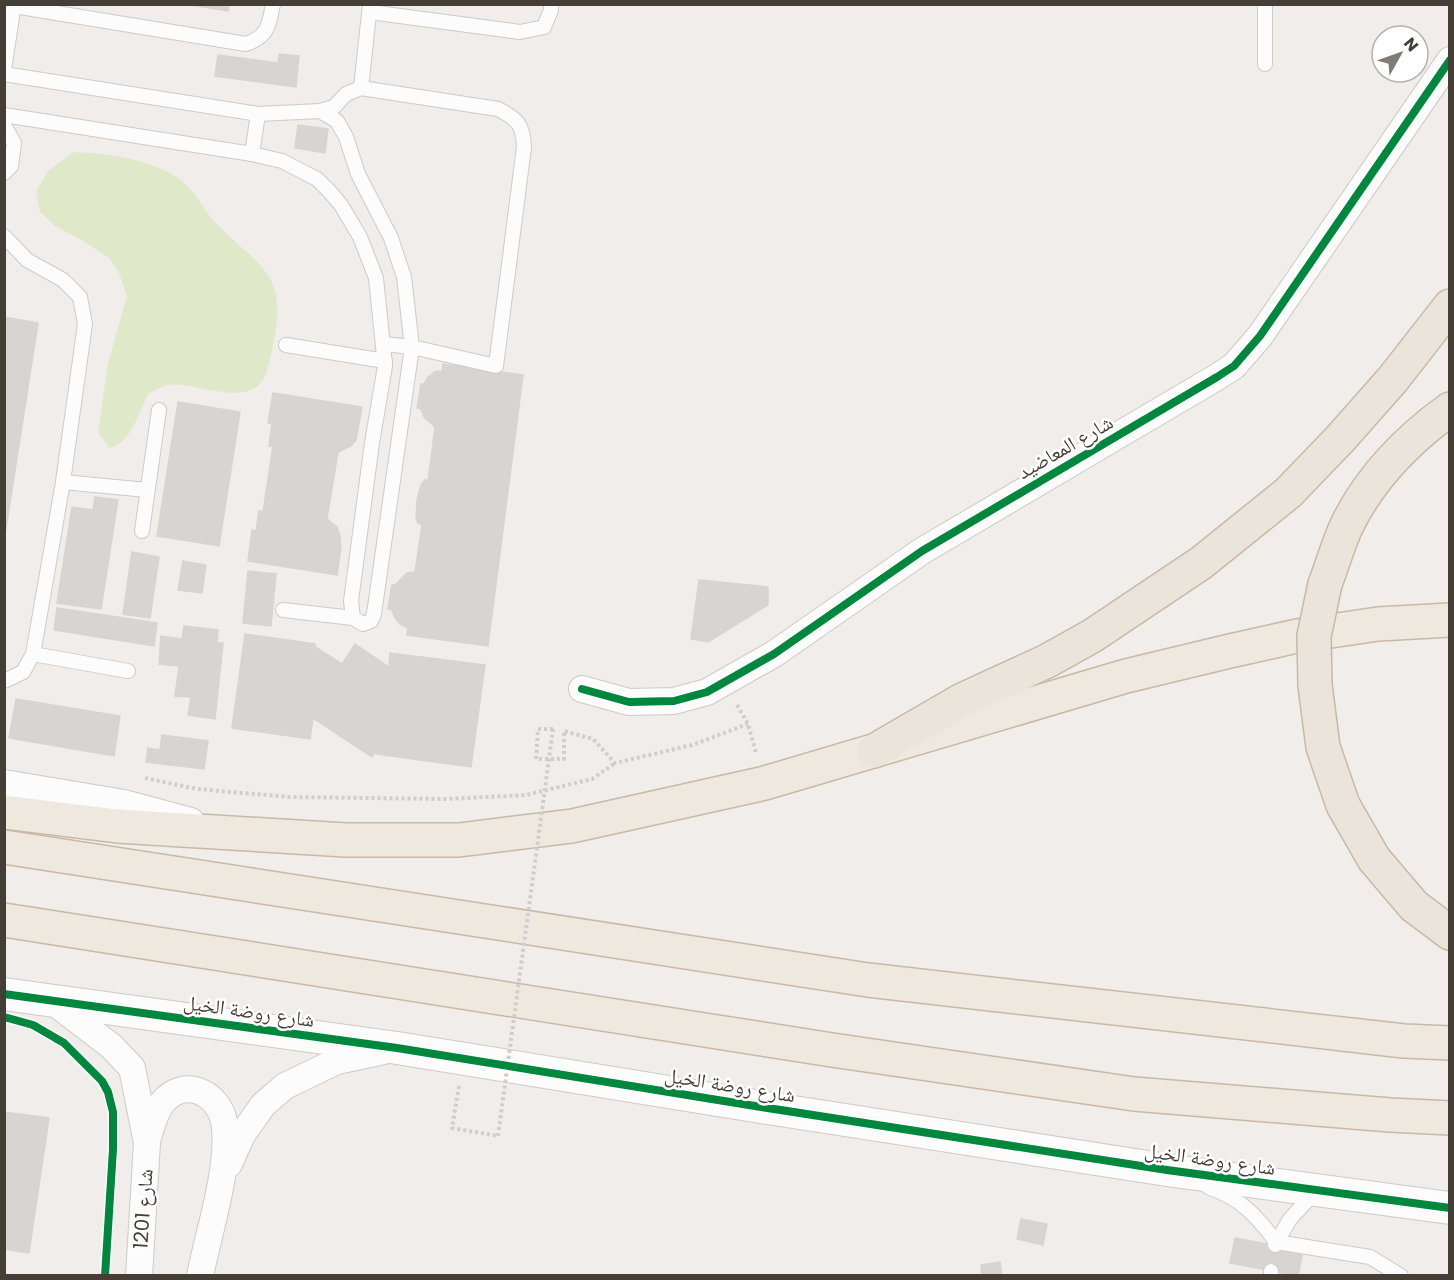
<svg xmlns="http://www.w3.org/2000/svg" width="1454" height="1280" viewBox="0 0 1454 1280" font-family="Poppins,'Noto Naskh Arabic',sans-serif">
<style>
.green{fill:#dfe9ca}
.building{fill:#d8d4d1;stroke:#d8d4d0;stroke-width:1.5}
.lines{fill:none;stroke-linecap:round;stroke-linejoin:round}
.service-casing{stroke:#cecbc7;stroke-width:16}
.minor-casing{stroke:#cecbc7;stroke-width:28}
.tertiary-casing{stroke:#cecbc7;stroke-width:34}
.trunk-casing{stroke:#c7b9a6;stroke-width:36}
.motorway-casing{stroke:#c7b9a6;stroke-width:36}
.path{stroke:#d0cdcb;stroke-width:4;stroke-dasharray:3 3;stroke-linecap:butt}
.service{stroke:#fdfcfc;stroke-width:14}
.minor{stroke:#fdfcfc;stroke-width:26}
.tertiary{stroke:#fdfcfc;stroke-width:32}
.trunk{stroke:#eee8df;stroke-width:33}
.motorway{stroke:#ebe4da;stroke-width:33}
.motorway-bridge-casing{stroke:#c7b9a6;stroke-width:36;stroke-linecap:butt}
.path-bridge{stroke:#d0cdcb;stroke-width:4;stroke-dasharray:3 3;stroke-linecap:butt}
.motorway-bridge{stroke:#ebe4da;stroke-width:33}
.cycleway-casing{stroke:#fff;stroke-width:11}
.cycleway{stroke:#00873e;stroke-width:8}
.labels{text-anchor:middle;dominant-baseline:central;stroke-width:5;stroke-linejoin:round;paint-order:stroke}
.street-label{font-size:20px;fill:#453e36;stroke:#fff}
</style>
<rect width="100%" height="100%" fill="#f0edea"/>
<!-- green -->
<path class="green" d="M74 152C108 154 145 158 175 176 195 187 201 208 216 223 258 267 288 271 274 340 272 350 268 372 263 380 245 408 194 381 168 385 162 386 154 391 148 394 138 413 132 443 109 448L98 432 108 363 127 296 119 273 109 258 80 239 55 226 40 212 36 191 48 171Z"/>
<!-- building -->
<g class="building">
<path d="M185 4H229L228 11Z"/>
<path d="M279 54 299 56 296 87 215 76 218 55 278 63Z"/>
<path d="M298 125 328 129 325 153 295 148Z"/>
<path d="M4 317 38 323 4 541Z"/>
<path d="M443 364 523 375 488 646 407 635 408 628 400 624 395 618 392 610 388 609 392 585H395L407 573 415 572 422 525 418 523 416 518 417 500 421 485 425 480 428 481 435 427 424 417 421 409 417 408 421 384H424L428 377 436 371 442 372Z"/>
<path d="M273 393 362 407 356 440 351 446 338 452 327 519 337 527 340 536 341 547 337 575 248 561 252 530 256 531 259 511 263 512 273 446H269L272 423H268Z"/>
<path d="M178 402 240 412 219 546 157 536Z"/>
<path d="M95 497 118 500 101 609 57 603 72 507 93 510Z"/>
<path d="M132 552 159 557 150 618 123 614Z"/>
<path d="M183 561 206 565 202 593 178 590Z"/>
<path d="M248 571 276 574 271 626 243 623Z"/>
<path d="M699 580 768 587V605L708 642 691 639Z"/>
<path d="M57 608 157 623 154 646 54 630Z"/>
<path d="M184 626 218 630 217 643H223L215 719 188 715 191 697 175 696 179 666 159 664 161 636 182 639Z"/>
<path d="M245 634 315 644V647L342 664 355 644 389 667 390 653 485 665 471 767 377 754 378 749 372 757 313 718 310 739 232 728Z"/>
<path d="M16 699 120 716 114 756 9 738Z"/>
<path d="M162 735 208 741 204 769 146 762 148 748 160 750Z"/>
<path d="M4 1112 49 1118 29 1253 4 1249Z"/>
<path d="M1021 1219 1047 1224 1043 1245 1017 1239Z"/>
<path d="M1235 1238 1303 1251 1298 1276 1230 1263Z"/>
<path d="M1000 1262 1002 1276H982L981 1265Z"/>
</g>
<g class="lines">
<defs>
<g id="service">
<path d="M14 6 246 44C268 36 269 26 273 4"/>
<path d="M370 12 520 32 544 27 551 10V4"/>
<path d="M1265 64V4"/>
<path d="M4 70 14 4"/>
<path d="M4 74 258 114 320 111 337 121 346 137 358 174 391 238 404 277 412 347 374 614 371 621 363 624 353 618 351 601 372 443 385 366 376 278 360 237 341 205 330 192 317 179 282 161 252 154 4 115"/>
<path d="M361 88 370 4"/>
<path d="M320 111 334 107 346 94 361 88 498 109C518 119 523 125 524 147L496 366 412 347 383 344"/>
<path d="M4 125 14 143 11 166 4 173"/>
<path d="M252 154 258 114"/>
<path d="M4 236 27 260 63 280 80 297 85 324 63 482 33 654 23 672 4 681"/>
<path d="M286 345 385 361"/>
<path d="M63 482 147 490"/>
<path d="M142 531 159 410"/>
<path d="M283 610 353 618"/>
<path d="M33 654 128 671"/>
<path d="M1208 1187C1239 1197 1257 1216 1276 1242L1370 1257 1401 1276"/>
<path d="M1275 1245 1290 1219 1316 1191"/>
<path d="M1271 1276V1271"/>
</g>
<g id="minor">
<path d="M582 689 629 702 674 701 707 692 774 654 922 551 1217 377 1234 366 1260 336 1450 60"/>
<path d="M4 783 124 803 191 821"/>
<path d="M51 1000 111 1046 132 1068 147 1143 139 1276"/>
<path d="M147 1141C151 1128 154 1114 162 1103 183 1077 217 1091 224 1121 232 1162 208 1234 200 1276"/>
<path d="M229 1164 242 1135 263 1105 285 1086 337 1061 384 1051"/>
</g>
<path id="tertiary" d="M4 994 397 1048 761 1107 1167 1170 1450 1208"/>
<g id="trunk">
<path d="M4 812 117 826 346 840H459L572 826 765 783 1126 676 1230 651 1297 636 1378 624 1450 620"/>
<path d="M4 847 868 980 1404 1041 1450 1043"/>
<path d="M4 920 832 1050 1134 1094 1390 1115 1450 1118"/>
</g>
<g id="motorway">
<path d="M1325 584C1332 566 1338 545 1346 527 1369 479 1407 440 1450 409"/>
<path d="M1315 685 1323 747 1343 805 1374 859 1414 906 1450 933"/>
<path d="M874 751 962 700 1047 661 1092 636 1201 563 1288 493 1340 439 1393 379 1450 306"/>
</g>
</defs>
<!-- service casing -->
<use href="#service" class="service-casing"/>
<!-- minor casing -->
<use href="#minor" class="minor-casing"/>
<!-- tertiary casing -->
<use href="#tertiary" class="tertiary-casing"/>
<!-- trunk casing -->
<use href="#trunk" class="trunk-casing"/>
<!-- motorway casing -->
<use href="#motorway" class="motorway-casing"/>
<!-- path -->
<g class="path">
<path d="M737 705 748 724 756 753"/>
<path d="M553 729H538L536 759H564V731L593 739 615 763 692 745 748 724"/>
<path d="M145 778 197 789 289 797 446 799 526 795 592 779 615 763"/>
<path d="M459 1086 452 1128 498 1136"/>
</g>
<!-- service -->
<use href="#service" class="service"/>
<!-- minor -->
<use href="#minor" class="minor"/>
<!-- tertiary -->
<use href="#tertiary" class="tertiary"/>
<!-- trunk -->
<use href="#trunk" class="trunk"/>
<!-- motorway -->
<use href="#motorway" class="motorway"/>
<defs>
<path id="motorway-bridge" d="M1315 685 1314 636 1325 584"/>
</defs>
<!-- motorway-bridge casing -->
<use href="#motorway-bridge" class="motorway-bridge-casing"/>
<!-- path-bridge -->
<path class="path-bridge" d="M498 1136 553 729"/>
<!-- motorway-bridge -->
<use href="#motorway-bridge" class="motorway-bridge"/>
<defs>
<g id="cycleway">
<path d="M582 689 629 702 674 701 707 692 774 654 922 551 1217 377 1234 366 1260 336 1450 60"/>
<path d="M4 994 397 1048 761 1107 1167 1170 1450 1208"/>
<path d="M4 1017 33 1025 64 1043 102 1081 108 1092 113 1112V1149L105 1276"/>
</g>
</defs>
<!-- cycleway casing -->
<use href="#cycleway" class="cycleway-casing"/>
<!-- cycleway -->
<use href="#cycleway" class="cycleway"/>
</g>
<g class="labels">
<!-- street labels -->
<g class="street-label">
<text transform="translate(1065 447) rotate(-30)">شارع المعاضيد</text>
<text transform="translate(249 1011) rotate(8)">شارع روضة الخيل</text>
<text transform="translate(730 1085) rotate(9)">شارع روضة الخيل</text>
<text transform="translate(1210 1159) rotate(8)">شارع روضة الخيل</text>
<text transform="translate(143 1209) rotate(-86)">شارع 1201</text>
</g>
</g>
<!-- border -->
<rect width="1454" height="1280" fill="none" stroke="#453e36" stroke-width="12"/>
<!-- north arrow -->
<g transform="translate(1400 54) rotate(50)"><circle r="28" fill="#ffffff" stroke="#b5b2af" stroke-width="1.5"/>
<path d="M0-4.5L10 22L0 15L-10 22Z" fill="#817b75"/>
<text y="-9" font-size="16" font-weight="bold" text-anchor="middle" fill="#453e36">N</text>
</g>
</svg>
